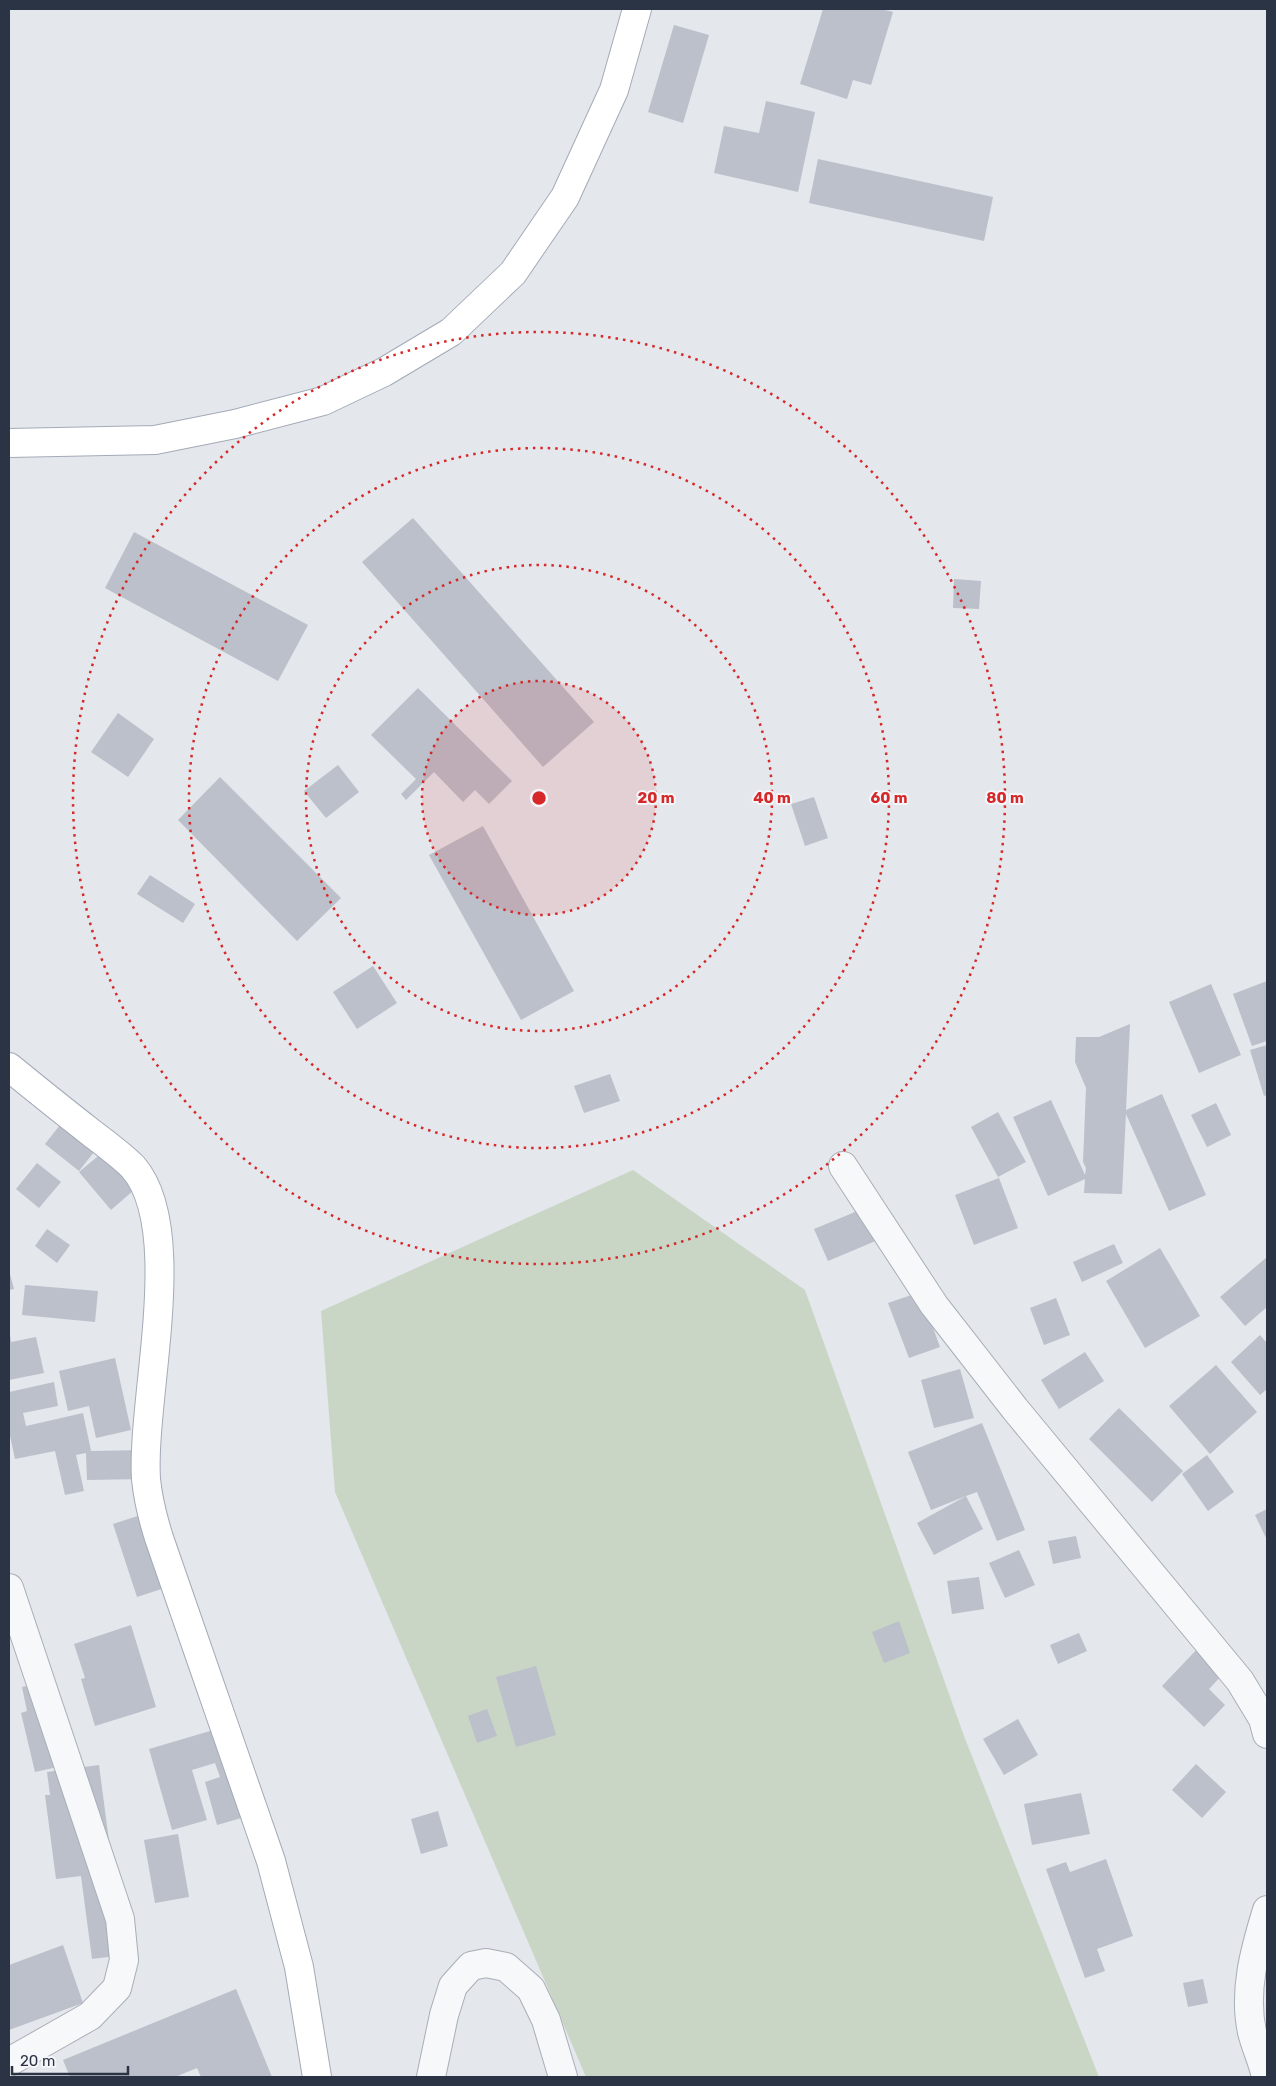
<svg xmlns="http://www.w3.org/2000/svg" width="1276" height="2086" viewBox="0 0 1276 2086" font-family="Rubik,sans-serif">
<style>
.green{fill:#c9d6c5}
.building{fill:#bbc0ca}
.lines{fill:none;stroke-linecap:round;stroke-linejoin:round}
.minor-casing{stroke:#a9aeb7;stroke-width:30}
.major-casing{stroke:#a3abb8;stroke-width:30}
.minor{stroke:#f7f8fa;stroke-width:28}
.major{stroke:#fff;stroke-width:28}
.ring{fill:none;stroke:#d62828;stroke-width:2.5;stroke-dasharray:2.5 5}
.centre{fill:#d62828;stroke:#f4f6f9;stroke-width:2.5}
.ring-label{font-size:15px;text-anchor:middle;font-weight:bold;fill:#d62828;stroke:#f4f6f9;stroke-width:4;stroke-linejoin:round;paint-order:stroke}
</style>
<rect width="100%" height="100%" fill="#e4e7ec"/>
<!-- green -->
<path class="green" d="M633 1170 805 1290 964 1736 1099 2077H586L335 1492 321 1311Z"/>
<!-- building -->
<g class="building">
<path d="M823 9H881L893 12 871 85 853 80 847 99 800 84Z"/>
<path d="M674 25 709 35 683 123 648 112Z"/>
<path d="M766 101 815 112 798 192 714 173 724 126 759 133Z"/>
<path d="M818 159 993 197 984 241 809 203Z"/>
<path d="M413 518 594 722 543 767 362 562Z"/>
<path d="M134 532 308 625 278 681 105 588Z"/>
<path d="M954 579 981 581 979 609 953 608Z"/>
<path d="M418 688 512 781 489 804 475 790 463 802 434 772 406 800 401 794 416 779 371 735Z"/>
<path d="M118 713 154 739 128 777 91 752Z"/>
<path d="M338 765 359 792 326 818 304 791Z"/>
<path d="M220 777 341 898 297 941 178 820Z"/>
<path d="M814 797 828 838 805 846 791 804Z"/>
<path d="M483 826 574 991 521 1020 429 855Z"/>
<path d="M150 875 195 904 183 923 137 894Z"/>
<path d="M373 966 397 1003 357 1029 333 992Z"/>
<path d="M1267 981V1041L1252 1046 1233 994Z"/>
<path d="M1211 984 1241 1055 1199 1073 1169 1002Z"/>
<path d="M1130 1024 1126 1110 1162 1094 1206 1195 1169 1211 1126 1114 1122 1194 1084 1193 1085 1179 1048 1196 1013 1117 1051 1100 1085 1175 1086 1168 1083 1162 1086 1088 1075 1062 1076 1037H1099Z"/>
<path d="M1267 1045V1095L1264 1096 1250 1050Z"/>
<path d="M610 1074 620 1101 584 1113 574 1086Z"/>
<path d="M1216 1103 1231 1135 1207 1147 1191 1115Z"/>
<path d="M998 1112 1026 1162 998 1177 971 1127Z"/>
<path d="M68 1115 102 1142 79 1171 45 1144Z"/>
<path d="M103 1152 134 1190 111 1210 79 1172Z"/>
<path d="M37 1163 61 1182 39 1208 16 1189Z"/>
<path d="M999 1178 1018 1228 974 1245 955 1195Z"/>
<path d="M872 1205 885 1237 828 1261 814 1229Z"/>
<path d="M47 1229 70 1245 57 1263 35 1246Z"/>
<path d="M1114 1244 1123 1263 1082 1282 1073 1262Z"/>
<path d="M1160 1248 1200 1316 1145 1348 1106 1281Z"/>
<path d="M1267 1257V1307L1245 1326 1220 1297Z"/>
<path d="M9 1270 14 1289 9 1290Z"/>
<path d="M25 1285 98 1291 95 1322 22 1315Z"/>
<path d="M920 1292 940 1347 909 1358 888 1303Z"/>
<path d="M1056 1298 1070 1335 1044 1345 1030 1308Z"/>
<path d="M10 1334 11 1342 36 1337 44 1373 9 1380Z"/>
<path d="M1260 1335 1267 1343V1389L1260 1395 1231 1362Z"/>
<path d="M1085 1352 1104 1381 1059 1409 1041 1380Z"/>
<path d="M115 1358 131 1430 96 1438 89 1406 68 1411 59 1371Z"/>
<path d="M1216 1365 1257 1412 1210 1454 1169 1406Z"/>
<path d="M960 1369 974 1418 934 1428 921 1380Z"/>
<path d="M54 1382 58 1406 23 1413 26 1426 83 1413 91 1451 144 1450 145 1479 87 1480 86 1453 76 1455 84 1491 65 1495 55 1451 15 1459 9 1431V1392Z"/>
<path d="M1119 1408 1183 1471 1152 1502 1089 1439Z"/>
<path d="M982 1423 1025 1530 997 1541 977 1492 966 1496 983 1529 934 1555 917 1523 966 1496 931 1510 908 1452Z"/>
<path d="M1207 1455 1234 1492 1208 1511 1182 1474Z"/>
<path d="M1267 1509V1540L1255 1515Z"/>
<path d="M153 1511 177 1584 137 1597 113 1524Z"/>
<path d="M1076 1536 1081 1558 1053 1564 1048 1541Z"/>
<path d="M1019 1550 1035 1585 1005 1598 989 1563Z"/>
<path d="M979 1577 984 1609 952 1614 947 1581Z"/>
<path d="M899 1621 910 1653 884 1663 872 1632Z"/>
<path d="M131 1625 156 1707 95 1726 81 1679 85 1678 74 1644Z"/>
<path d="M1079 1633 1087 1651 1058 1664 1050 1645Z"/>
<path d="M1200 1646 1225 1672 1209 1689 1225 1705 1204 1727 1162 1686Z"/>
<path d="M536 1666 556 1735 516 1747 496 1677Z"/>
<path d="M52 1680 71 1764 35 1772 21 1713 27 1711 22 1687Z"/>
<path d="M487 1709 497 1736 477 1743 468 1716Z"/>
<path d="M1018 1719 1038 1755 1004 1775 983 1739Z"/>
<path d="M227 1726 252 1815 217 1825 205 1782 220 1777 215 1763 192 1770 207 1820 172 1830 149 1749Z"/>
<path d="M1196 1764 1226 1792 1202 1818 1172 1790Z"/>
<path d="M99 1765 124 1955 92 1959 81 1876 56 1879 45 1795H50L47 1772Z"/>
<path d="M1081 1793 1090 1834 1032 1845 1024 1804Z"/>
<path d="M438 1811 448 1846 421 1854 411 1819Z"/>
<path d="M178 1834 189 1897 155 1903 144 1840Z"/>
<path d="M1106 1859 1133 1936 1097 1949 1105 1971 1085 1978 1046 1869 1066 1862 1070 1872Z"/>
<path d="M63 1945 83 2003 9 2030V1965Z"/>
<path d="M1203 1979 1208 2003 1188 2007 1183 1983Z"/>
<path d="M236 1989 272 2077H201L197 2068 175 2077H70L63 2060Z"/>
</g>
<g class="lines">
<defs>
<g id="minor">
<path d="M843 1166 934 1305 1015 1409 1240 1681 1263 1719 1267 1734"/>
<path d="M9 1588 120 1919 124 1960 117 1988 90 2016 9 2062"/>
<path d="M431 2077 444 2015 453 1986 471 1966 486 1963 506 1967 531 1989 546 2020 563 2077"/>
<path d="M1266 2077C1263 2062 1256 2048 1252 2032 1243 1991 1255 1949 1267 1910"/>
</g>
<g id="major">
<path d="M9 443 155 440 235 424 323 401 384 372 451 332 513 273 565 197 614 90 637 9"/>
<path d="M9 1067C36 1089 62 1110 89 1131 103 1142 120 1154 133 1167 187 1229 141 1398 146 1479 148 1500 153 1519 159 1538L271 1861 299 1967 317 2077"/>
</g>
</defs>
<!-- minor casing -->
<use href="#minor" class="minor-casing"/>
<!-- major casing -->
<use href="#major" class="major-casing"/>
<!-- minor -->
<use href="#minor" class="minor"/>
<!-- major -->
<use href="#major" class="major"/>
</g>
<!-- distance rings -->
<circle cx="539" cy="798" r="117" fill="#d62828" fill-opacity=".12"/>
<g class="ring">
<circle cx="539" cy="798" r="117"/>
<circle cx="539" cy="798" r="233"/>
<circle cx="539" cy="798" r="350"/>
<circle cx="539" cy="798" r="466"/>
</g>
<circle cx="539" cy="798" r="8" class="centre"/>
<g class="ring-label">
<text x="656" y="803">20 m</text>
<text x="772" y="803">40 m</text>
<text x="889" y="803">60 m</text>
<text x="1005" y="803">80 m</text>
</g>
<!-- border -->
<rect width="1276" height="2086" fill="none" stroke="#2b3445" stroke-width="20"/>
<!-- scale -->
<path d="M12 2066v8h116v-8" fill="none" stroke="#2b3445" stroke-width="2.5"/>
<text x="20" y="2066" font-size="15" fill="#2b3445" stroke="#f4f6f9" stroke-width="4" paint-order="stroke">20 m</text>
</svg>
